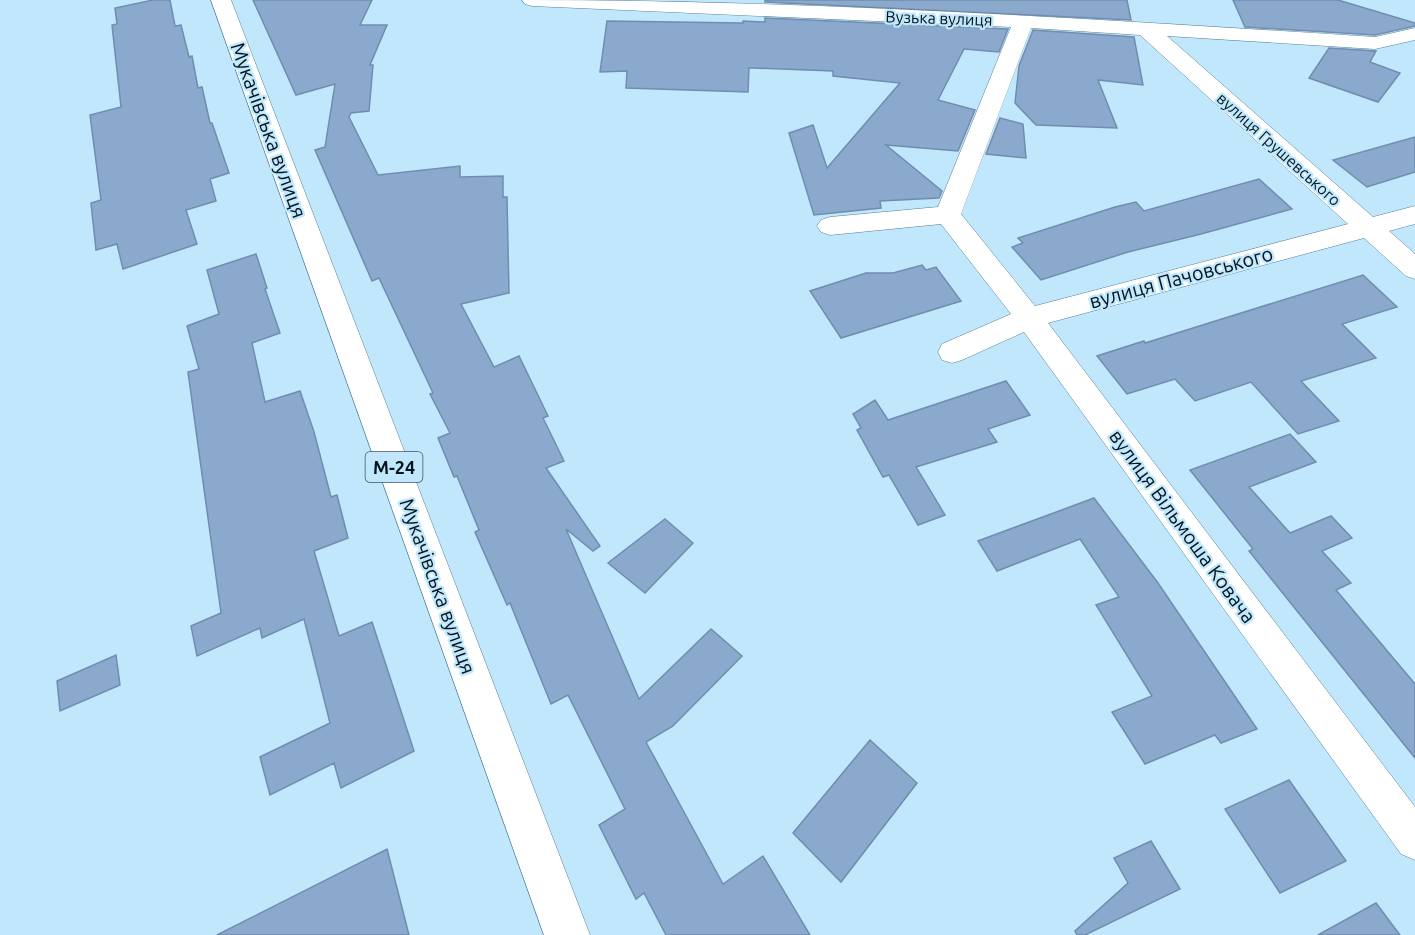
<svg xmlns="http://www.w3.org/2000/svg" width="1415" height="935" viewBox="0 0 1415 935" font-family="Ubuntu,sans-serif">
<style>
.building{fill:#8ba9cc;stroke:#708daf;stroke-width:1.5}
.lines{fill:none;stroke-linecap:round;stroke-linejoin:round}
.minor-casing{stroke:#527e96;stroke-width:1}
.trunk-casing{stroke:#527e96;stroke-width:1}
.minor{fill:#fff;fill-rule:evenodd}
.trunk{fill:#fff;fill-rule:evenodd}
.labels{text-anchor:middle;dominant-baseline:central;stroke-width:4.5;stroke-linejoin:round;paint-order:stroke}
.far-street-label{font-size:16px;fill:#03141d;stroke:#c1e7fc}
.shield{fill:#c1e7fc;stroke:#3c5360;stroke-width:1.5}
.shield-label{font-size:18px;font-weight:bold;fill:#03141d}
.street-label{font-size:20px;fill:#03141d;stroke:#c1e7fc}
</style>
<rect width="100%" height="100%" fill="#c1e7fc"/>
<!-- building -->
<g class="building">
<path d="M153 0H170L175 26 181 25 189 57 192 56 198 88 202 87 210 123H212L229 173 210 179 216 201 186 210 197 244 123 269 117 244 96 250 91 203 101 200 90 115 121 107 112 25 117 24 115 8Z"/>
<path d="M253 0H372L360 25H387L370 65H373L369 111 351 113 349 117 378 175 460 166V177L503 176V197H507L509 293 461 304 494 367 519 356 548 416 543 418 564 461 546 468 600 546 593 551 566 529 639 699 711 629 742 656 673 726 646 742 723 884 763 856 810 935H666L644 893 636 899 599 825 625 809 568 695 551 704 510 603 507 605 475 532 479 530 457 476 454 477 438 438 450 433 430 394 433 393 379 278 372 281 315 150 325 147 335 84 296 95Z"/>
<path d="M765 0H1127L1131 20 765 2Z"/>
<path d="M1233 0H1338L1415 23V26L1375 35 1245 27Z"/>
<path d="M765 18 1008 29 999 52 964 49 938 100 975 110 958 151 886 145 942 191 939 198 880 201 881 208 814 215 789 133 813 125 827 168 900 83 833 76V71L753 68H749L748 92 626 88 627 71 600 72 607 21 743 23V21L765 22Z"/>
<path d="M1033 30 1134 37 1143 85 1098 80 1117 128 1036 125 1015 103 1019 66Z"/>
<path d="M1329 48 1376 51 1370 62 1400 73 1378 102 1309 78Z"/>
<path d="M1000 118 1023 124 1026 158 986 154Z"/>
<path d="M1415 137V172L1367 187 1333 160Z"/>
<path d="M1259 179 1292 209 1201 234 1128 252 1041 280 1012 247 1023 243 1018 238 1115 207 1136 202 1144 211Z"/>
<path d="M256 254 267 288 265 289 280 333 252 343 265 402 300 391 314 432 331 497 337 495 348 538 314 551 339 636 372 622 414 751 341 788 334 763 270 795 260 757 330 723 304 619 262 638 260 628 197 656 191 626 221 613 188 372 199 369 187 326 219 314 207 270Z"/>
<path d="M922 265 926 270 936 267 961 301 841 338 810 291 866 273H893Z"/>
<path d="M1363 275 1397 307 1342 324 1376 358 1301 381 1339 421 1298 434 1251 382 1195 401 1175 379 1127 394 1097 356 1144 341 1145 343Z"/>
<path d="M1006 381 1030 415 988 429 997 442 916 467 945 515 918 525 889 475 883 477 857 430 861 428 853 414 875 400 888 420Z"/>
<path d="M1290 434 1316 462 1249 487 1290 533 1331 516 1352 538 1322 551 1351 583 1336 590 1415 684V758L1249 551 1253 549 1190 470Z"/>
<path d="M1094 498 1158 583 1257 729 1221 743 1215 735 1145 764 1112 712 1152 696 1096 605 1119 597 1080 539 997 571 978 541Z"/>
<path d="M665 519 693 543 645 593 608 563Z"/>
<path d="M116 655 120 685 60 711 57 681Z"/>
<path d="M870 740 917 783 841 882 793 833Z"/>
<path d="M1289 780 1346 861 1280 893 1225 809Z"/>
<path d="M1151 841 1180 889 1085 935H1077L1075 931 1128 883 1114 858Z"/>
<path d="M387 849 409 935H217Z"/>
<path d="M1376 903 1400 935H1318Z"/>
</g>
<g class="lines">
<defs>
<path id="minor" d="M522 0C807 0 1091 19 1375 37L1415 28V40L1375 49 1167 36 1373 217 1415 206V224L1389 231 1415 254V279L1406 276 1364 238 1048 323 1415 807V860L1401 854 1024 332 962 360 952 363 942 360 938 352 942 344 1011 314 941 224 830 235 821 232 817 226 821 220 830 217 938 207 1011 27 532 6 525 4ZM1031 28 1140 35 1348 224 1035 306 961 214Z"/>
<path id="trunk" d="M211 0H231L590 935H544Z"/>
</defs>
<!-- minor casing -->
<use href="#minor" class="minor-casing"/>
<!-- trunk casing -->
<use href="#trunk" class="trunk-casing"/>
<!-- minor -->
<use href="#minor" class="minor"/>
<!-- trunk -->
<use href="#trunk" class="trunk"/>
</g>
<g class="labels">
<!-- far-street labels -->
<g class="far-street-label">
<text transform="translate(939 18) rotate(2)">Вузька вулиця</text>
<text transform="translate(1279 149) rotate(42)">вулиця Грушевського</text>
</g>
<!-- shield labels -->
<rect class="shield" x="365.5" y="452" width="57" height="30" rx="4.5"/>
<g class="shield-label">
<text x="394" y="467">М-24</text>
</g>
<!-- street labels -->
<g class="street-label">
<text transform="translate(269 130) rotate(70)">Мукачівська вулиця</text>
<text transform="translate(1181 277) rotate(-15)">вулиця Пачовського</text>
<text transform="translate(1183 526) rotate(54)">вулиця Вільмоша Ковача</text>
<text transform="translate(438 586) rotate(70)">Мукачівська вулиця</text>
</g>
</g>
</svg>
